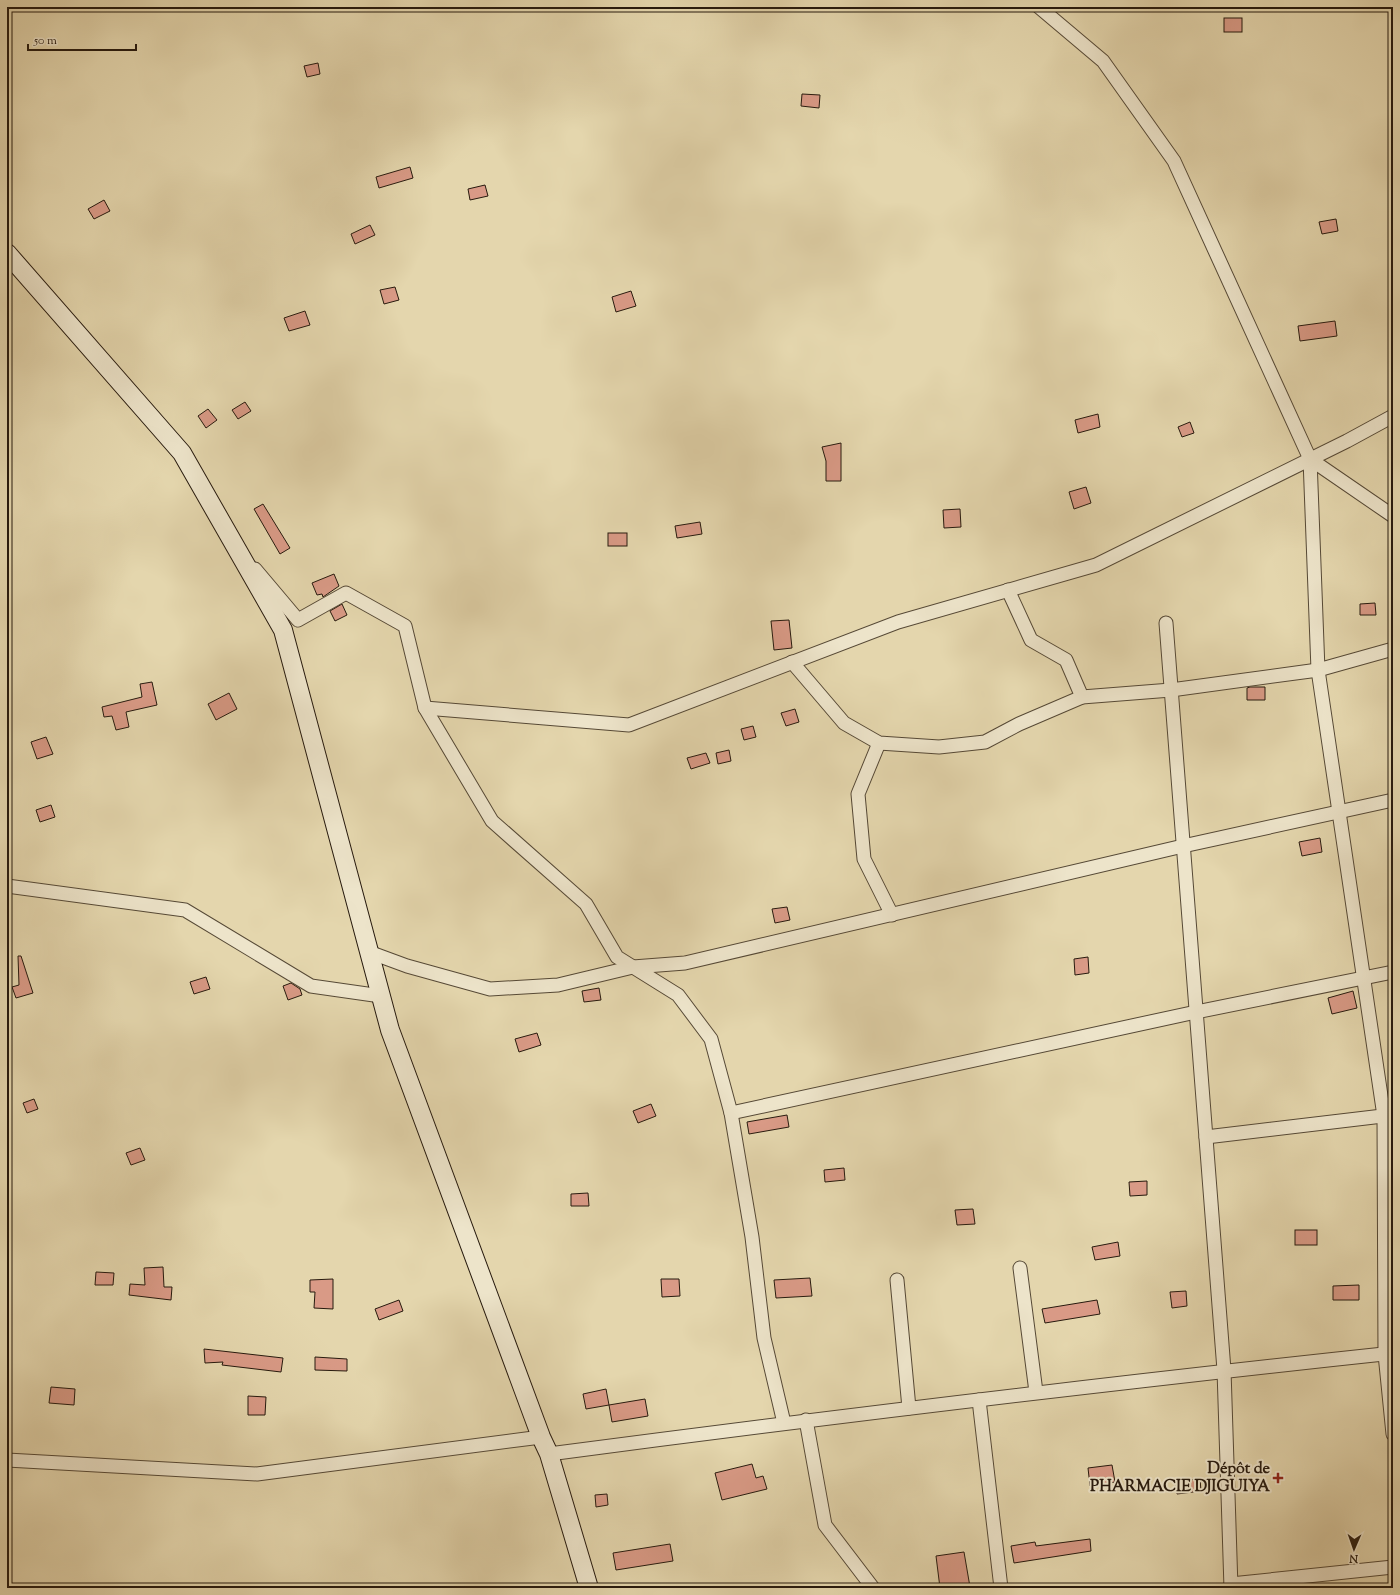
<svg xmlns="http://www.w3.org/2000/svg" width="1400" height="1595" viewBox="0 0 1400 1595" font-family="'Sorts Mill Goudy',serif">
<style>
.building{fill:#d99a86;stroke:#271a0e}
.lines{fill:none;stroke-linecap:round;stroke-linejoin:round}
.street-casing{stroke:#564936;stroke-width:15}
.secondary-casing{stroke:#271a0e;stroke-width:20}
.street{stroke:#ede4ca;stroke-width:13}
.secondary{stroke:#ede4ca;stroke-width:18}
.poi-dot{fill:#8f2418;stroke:#ede4ca;stroke-width:1.5}
.labels{text-anchor:middle;dominant-baseline:central;stroke-width:4;stroke-linejoin:round;paint-order:stroke}
.poi-label{font-size:16px;font-weight:bold;fill:#271a0e;stroke:#ede4ca;text-anchor:end}
</style>
<rect width="100%" height="100%" fill="#e4d6ad"/>
<filter id="stains"><feTurbulence type="fractalNoise" baseFrequency=".005" numOctaves="4"/><feColorMatrix values="0 0 0 0 .2 0 0 0 0 .09 0 0 0 0 .02 0 0 0 .5 -.17"/></filter>
<radialGradient id="worn" r=".72"><stop offset=".6" stop-color="#630" stop-opacity="0"/><stop offset="1" stop-color="#630" stop-opacity=".3"/></radialGradient>
<!-- building -->
<g class="building">
<rect x="1224" y="18" width="18" height="14"/>
<path d="M318 63 320 74 307 77 304 66Z"/>
<path d="M802 94 820 95 819 108 801 106Z"/>
<path d="M410 167 413 178 379 188 376 177Z"/>
<path d="M485 185 488 196 470 200 468 189Z"/>
<path d="M104 200 110 211 94 219 88 209Z"/>
<path d="M1336 219 1338 231 1322 234 1319 222Z"/>
<path d="M370 225 375 235 355 244 351 234Z"/>
<path d="M395 287 399 300 384 304 380 290Z"/>
<path d="M631 291 636 306 616 312 612 297Z"/>
<path d="M305 311 310 325 289 331 284 318Z"/>
<path d="M1335 321 1337 336 1300 341 1298 326Z"/>
<path d="M245 402 251 411 238 419 232 410Z"/>
<path d="M208 409 217 420 206 428 198 416Z"/>
<path d="M1098 414 1100 427 1078 433 1075 420Z"/>
<path d="M1190 422 1194 433 1182 437 1178 427Z"/>
<path d="M841 443V481H826V461L822 447Z"/>
<path d="M1086 487 1091 503 1074 509 1069 492Z"/>
<path d="M263 504 290 548 280 554 254 509Z"/>
<path d="M960 509 961 527 944 528 943 510Z"/>
<path d="M700 522 702 534 677 538 675 526Z"/>
<rect x="608" y="533" width="19" height="13"/>
<path d="M334 574 339 586 323 597 322 594 317 595 312 583Z"/>
<path d="M1375 603 1376 615H1360V604Z"/>
<path d="M342 604 347 615 335 621 330 611Z"/>
<path d="M789 620 792 648 774 650 771 621Z"/>
<path d="M152 682 157 705 126 712 129 727 116 730 112 716 104 717 102 707 142 697 140 684Z"/>
<path d="M1250 687H1265V700H1247V688Z"/>
<path d="M229 693 237 709 216 720 208 704Z"/>
<path d="M795 709 799 722 786 726 781 713Z"/>
<path d="M753 726 756 737 744 740 741 729Z"/>
<path d="M46 737 53 754 37 759 31 742Z"/>
<path d="M729 750 731 761 718 764 716 753Z"/>
<path d="M706 753 710 763 691 769 687 758Z"/>
<path d="M51 805 55 817 40 822 36 810Z"/>
<path d="M1320 838 1322 852 1302 856 1299 842Z"/>
<path d="M787 907 790 920 775 923 772 909Z"/>
<path d="M18 956H21L33 993 16 998 12 987 19 985Z"/>
<path d="M1088 957 1089 973 1075 975 1074 959Z"/>
<path d="M206 977 210 989 194 994 190 982Z"/>
<path d="M291 983 300 989 302 995 288 1000 283 986Z"/>
<path d="M599 988 601 1000 584 1002 582 991Z"/>
<path d="M1353 991 1357 1008 1332 1014 1328 998Z"/>
<path d="M537 1033 541 1045 519 1052 515 1039Z"/>
<path d="M34 1099 38 1109 27 1113 23 1103Z"/>
<path d="M651 1104 656 1116 638 1123 633 1111Z"/>
<path d="M787 1115 789 1127 749 1134 747 1122Z"/>
<path d="M140 1148 145 1160 131 1165 126 1153Z"/>
<path d="M844 1168 845 1180 825 1182 824 1170Z"/>
<path d="M1147 1181V1195L1130 1196 1129 1182Z"/>
<path d="M588 1193 589 1206H571V1194Z"/>
<path d="M973 1209 975 1224 957 1225 955 1210Z"/>
<rect x="1295" y="1230" width="22" height="15"/>
<path d="M1118 1242 1120 1256 1095 1260 1092 1247Z"/>
<path d="M163 1267 164 1287H172L171 1300 129 1295 130 1284 145 1285 144 1268Z"/>
<path d="M96 1272 114 1273 113 1285H95Z"/>
<path d="M810 1278 812 1296 776 1298 774 1280Z"/>
<path d="M333 1279V1309L314 1308 315 1292H310V1280Z"/>
<path d="M661 1279H679L680 1296 662 1297Z"/>
<path d="M1359 1285V1300H1333V1286Z"/>
<path d="M1186 1291 1187 1306 1172 1308 1170 1292Z"/>
<path d="M399 1300 403 1311 379 1320 375 1309Z"/>
<path d="M1097 1300 1100 1314 1045 1323 1042 1309Z"/>
<path d="M204 1349 283 1358 281 1372 222 1365 223 1362 205 1363Z"/>
<path d="M315 1357 347 1359V1371L315 1370Z"/>
<path d="M51 1387 75 1389 74 1405 49 1403Z"/>
<path d="M606 1389 609 1405 586 1409 583 1394Z"/>
<path d="M248 1396 266 1397 265 1415H248Z"/>
<path d="M645 1399 648 1416 612 1422 609 1405Z"/>
<path d="M752 1464 756 1478 763 1476 767 1489 722 1500 715 1473Z"/>
<path d="M1112 1465 1115 1482 1090 1486 1088 1468Z"/>
<path d="M1200 1479 1201 1491 1177 1494 1176 1481Z"/>
<path d="M607 1494 608 1505 596 1507 595 1495Z"/>
<path d="M1090 1539 1091 1551 1014 1563 1011 1546 1035 1542 1036 1546Z"/>
<path d="M670 1544 673 1561 616 1570 613 1553Z"/>
<path d="M964 1552 970 1587 940 1588 936 1556Z"/>
</g>
<g class="lines">
<defs>
<g id="street">
<path d="M1039 7 1103 61 1174 161 1310 459"/>
<path d="M1393 516 1310 459 1318 670 1384 1116 1385 1354 1393 1434"/>
<path d="M255 569 298 620 346 593 405 626 425 708 492 821 586 904 617 957 678 995 711 1039 731 1113 752 1237 764 1338 784 1423"/>
<path d="M1008 590 1031 640 1066 660 1082 697"/>
<path d="M1166 623 1224 1370 1231 1588"/>
<path d="M792 662 844 723 879 743 939 747 985 742 1019 724 1082 697 1171 690 1318 670 1393 649"/>
<path d="M425 708 629 725 898 622 1096 565 1347 441 1393 416"/>
<path d="M879 743 858 794 864 859 892 915"/>
<path d="M7 886 185 910 311 986 381 996"/>
<path d="M369 952 407 966 490 989 558 985 633 967 685 963 1183 846 1393 800"/>
<path d="M731 1113 1196 1012 1393 972"/>
<path d="M1206 1137 1391 1115"/>
<path d="M1020 1268 1036 1392"/>
<path d="M897 1280 909 1408"/>
<path d="M979 1400 1001 1588"/>
<path d="M806 1420 825 1525 873 1588"/>
<path d="M549 1454C830 1417 1111 1383 1393 1353"/>
<path d="M7 1460 257 1474 541 1437"/>
<path d="M1231 1584 1393 1567"/>
</g>
<path id="secondary" d="M7 253 182 453 283 630 390 1030 541 1437 549 1454 589 1588"/>
</defs>
<!-- street casing -->
<use href="#street" class="street-casing"/>
<!-- secondary casing -->
<use href="#secondary" class="secondary-casing"/>
<!-- street -->
<use href="#street" class="street"/>
<!-- secondary -->
<use href="#secondary" class="secondary"/>
</g>
<!-- markers -->
<path class="poi-dot" d="M1276 1472h4v4h4v4h-4v4h-4v-4h-4v-4h4z"/>
<g class="labels">
<!-- poi labels -->
<g class="poi-label">
<text x="1270" y="1469">Dépôt de<tspan x="1270" dy="18">PHARMACIE DJIGUIYA</tspan></text>
</g>
</g>
<!-- margin -->
<rect width="1400" height="1595" fill="none" stroke="#e4d6ad" stroke-width="24"/>
<rect x="8" y="8" width="1384" height="1579" fill="none" stroke="#271a0e" stroke-width="2"/>
<rect x="12" y="12" width="1376" height="1571" fill="none" stroke="#271a0e"/>
<!-- north arrow -->
<g transform="translate(1354 1549) rotate(182)" stroke="#ede4ca" stroke-width="3" paint-order="stroke">
<path d="M0-3L7 15L0 10L-7 15Z" fill="#271a0e"/>
<text y="-6" font-size="11" font-weight="bold" text-anchor="middle" fill="#271a0e">N</text>
</g>
<!-- scale -->
<path d="M28 44v6h108v-6" fill="none" stroke="#271a0e" stroke-width="2"/>
<text x="34" y="44" font-size="12" fill="#271a0e" stroke="#ede4ca" stroke-width="3" paint-order="stroke">50 m</text>
<rect width="100%" height="100%" filter="url(#stains)"/>
<rect width="100%" height="100%" fill="url(#worn)"/>
</svg>
